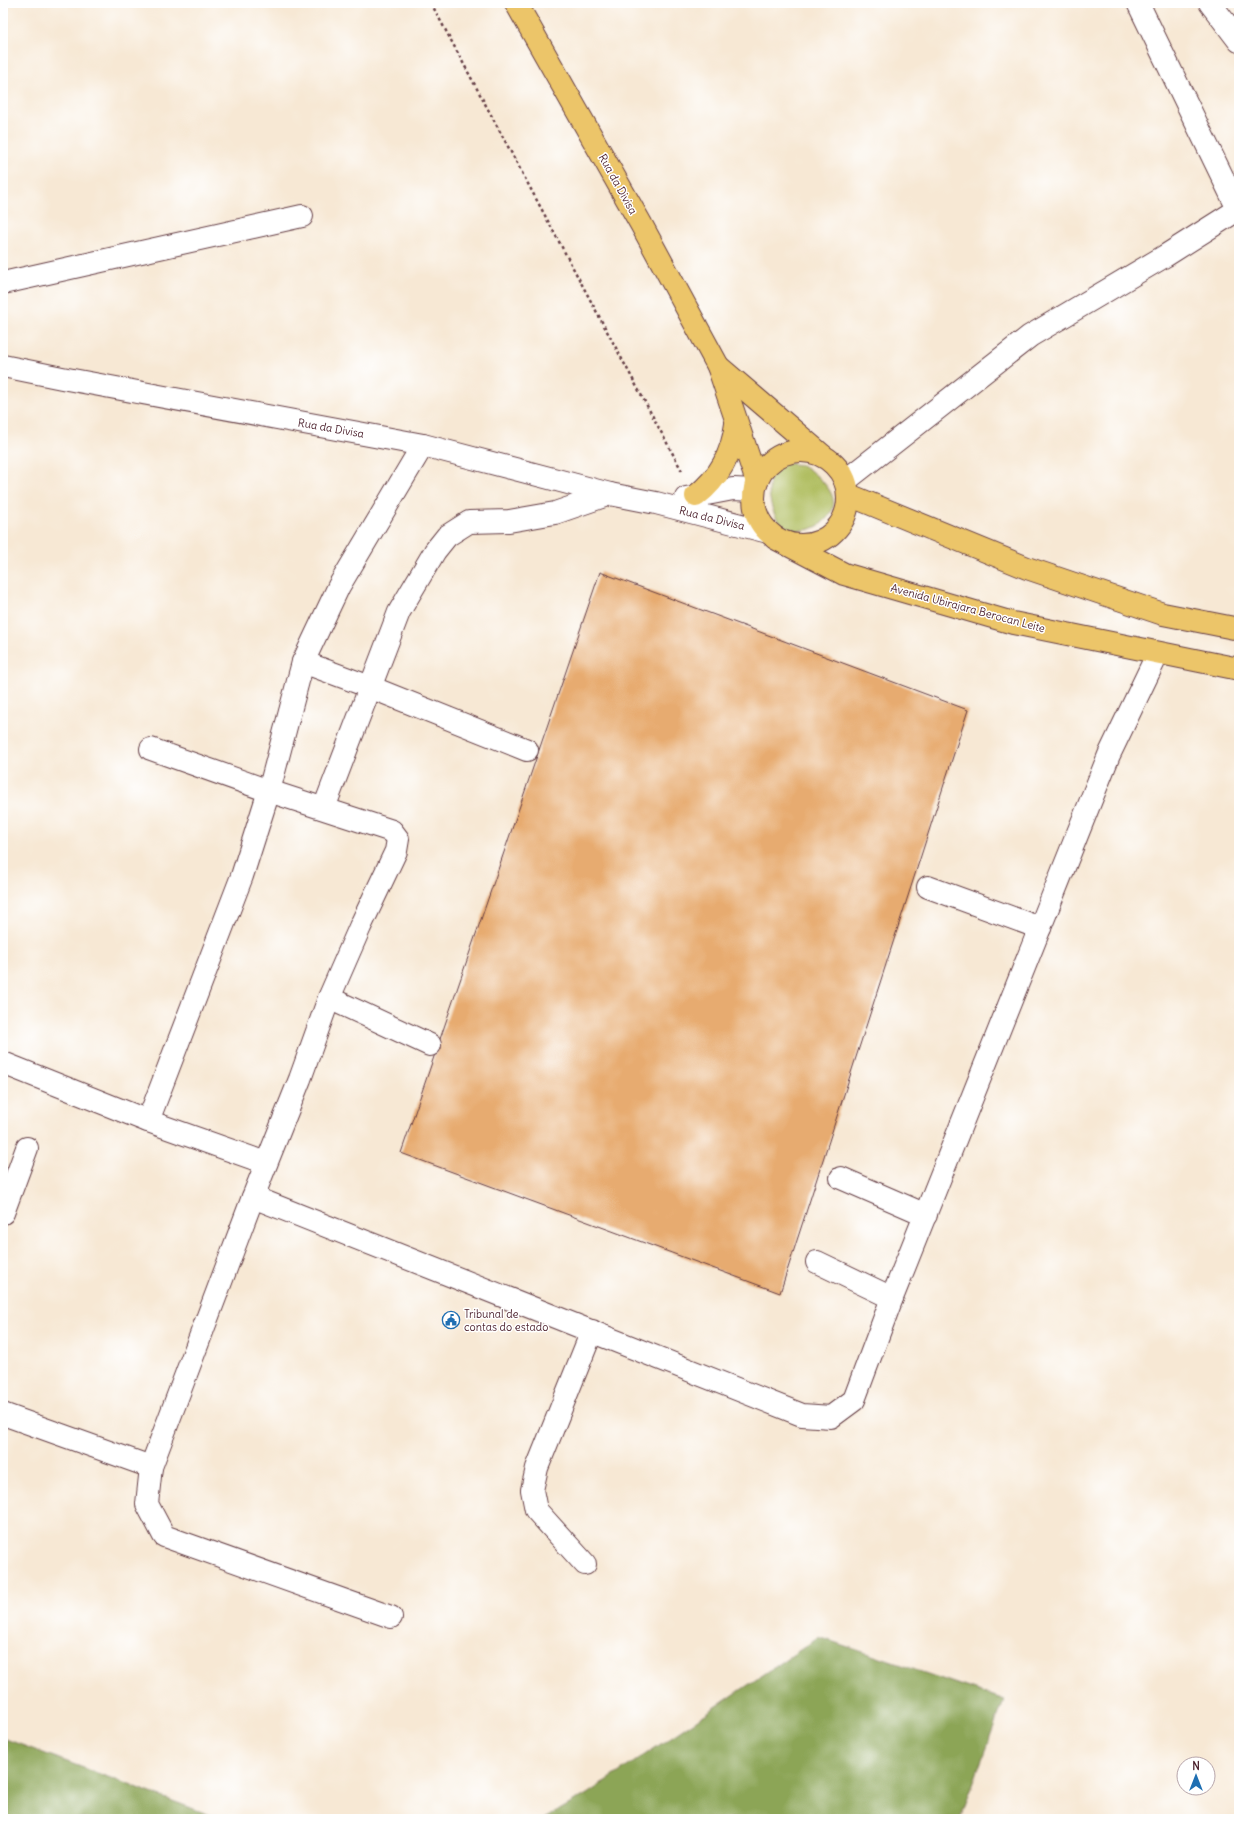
<svg xmlns="http://www.w3.org/2000/svg" width="1242" height="1822" viewBox="0 0 1242 1822" font-family="Delius,sans-serif">
<style>
.green{fill:#b0be60;stroke:#7d6e46}
.forest{fill:#8ca556;stroke:#6b6240}
.building{fill:#e7ab70}
.lines{fill:none;stroke-linecap:round;stroke-linejoin:round}
.minor-casing{stroke:#643d44;stroke-width:24}
.major-casing{stroke:#643d44;stroke-width:24}
.path{stroke:#643d44;stroke-width:2.5;stroke-dasharray:3 3;stroke-linecap:butt}
.minor{stroke:#fff;stroke-width:22}
.major{stroke:#ecc569;stroke-width:22}
.labels{text-anchor:middle;dominant-baseline:central;stroke-width:3;stroke-linejoin:round;paint-order:stroke}
.street-label{font-size:11px;fill:#4a1f2b;stroke:#fff}
.poi-label{font-size:11px;fill:#4a1f2b;stroke:#fff;text-anchor:start}
</style>
<rect width="100%" height="100%" fill="#fff"/>
<filter id="ink" filterUnits="userSpaceOnUse"><feTurbulence type="fractalNoise" baseFrequency=".025" numOctaves="2"/><feDisplacementMap in="SourceGraphic" scale="8" xChannelSelector="R" yChannelSelector="G"/><feConvolveMatrix kernelMatrix="1 2 1 2 8 2 1 2 1" color-interpolation-filters="sRGB"/></filter>
<filter id="wash" filterUnits="userSpaceOnUse"><feTurbulence type="fractalNoise" baseFrequency=".012" numOctaves="4" result="noise"/><feDisplacementMap in="SourceGraphic" scale="16" xChannelSelector="R" yChannelSelector="G"/><feGaussianBlur stdDeviation="0.9" result="paint"/><feColorMatrix in="noise" values="0 0 0 0 0 0 0 0 0 0 0 0 0 0 0 0 0 1.4 0 .05"/><feComposite in="paint" operator="in"/></filter>
<g filter="url(#wash)">
<rect width="100%" height="100%" fill="#f7e8d4"/>
<!-- green -->
<path class="green" d="M785 463C790 464 796 464 801 465 807 467 813 473 818 477 832 490 841 505 825 520 820 526 811 530 803 530 800 530 795 531 791 531 771 525 761 481 777 467 779 466 783 465 785 463Z"/>
<!-- forest -->
<g class="forest">
<path d="M819 1637 1004 1700 960 1819H544L587 1794Z"/>
<path d="M3 1738 221 1819H3Z"/>
</g>
<g id="blocks">
<!-- building -->
<path class="building" d="M600 572 968 710 780 1293 401 1153Z"/>
</g>
</g>
<g filter="url(#ink)">
<use href="#blocks" fill-opacity="0" stroke="#643d44" stroke-width="1"/>
<g class="lines">
<defs>
<g id="minor">
<path d="M1138 3 1238 209"/>
<path d="M1210 3 1239 41"/>
<path d="M3 283 302 216"/>
<path d="M3 366 62 378 423 445 610 494 656 503 768 532"/>
<path d="M845 481 1030 336 1165 256 1239 209"/>
<path d="M686 498 733 489 754 490"/>
<path d="M303 662 370 687 527 750"/>
<path d="M151 749 269 791 392 831 398 839 396 851 360 927 329 998 300 1079 253 1197 151 1467 147 1504 164 1536 391 1617"/>
<path d="M324 808 399 612 435 551 447 536 469 522 509 521 555 513 610 494"/>
<path d="M928 887 1040 928"/>
<path d="M329 998 430 1045"/>
<path d="M3 1063 148 1121 266 1163"/>
<path d="M148 1121 242 876 269 791 303 662 339 586 423 445"/>
<path d="M841 1178 926 1215"/>
<path d="M253 1197 802 1415 831 1417 854 1400 892 1298 1109 755 1158 653"/>
<path d="M3 1213 27 1148"/>
<path d="M817 1262 892 1298"/>
<path d="M3 1414 151 1467"/>
<path d="M585 1564 536 1510 532 1490 537 1468 592 1331"/>
</g>
<g id="major">
<path d="M516 3 641 224 718 366 757 482"/>
<path d="M718 366 822 455"/>
<circle cx="801" cy="498" r="47"/>
<path d="M849 495 1027 568 1163 614 1239 629"/>
<path d="M696 496C720 477 732 454 736 424"/>
<path d="M775 538 844 574 1013 623 1239 669"/>
</g>
</defs>
<!-- minor casing -->
<use href="#minor" class="minor-casing"/>
<!-- major casing -->
<use href="#major" class="major-casing"/>
<!-- path -->
<path class="path" d="M431 3 682 471"/>
<!-- minor -->
<use href="#minor" class="minor"/>
<!-- major -->
<use href="#major" class="major"/>
</g>
</g>
<!-- icons -->
<defs>
<symbol id="civic-ring" viewBox="-11 -11 22 22"><circle r="9.5" fill="#fff" stroke="#1f6fb2" stroke-width="1.5"/><path d="M-.6-6.5H3V-4.5H.6V-3L4-1V1h2V6H-6V1h2V-1L-.6-3ZM-1.2 2.5V6h2.4V2.5Z" fill="#1f6fb2"/></symbol>
</defs>
<g fill-rule="evenodd">
<use href="#civic-ring" x="441" y="1310" width="20" height="20"/>
</g>
<g class="labels">
<!-- street labels -->
<g class="street-label">
<text transform="translate(618 184) rotate(61)">Rua da Divisa</text>
<text transform="translate(331 428) rotate(10)">Rua da Divisa</text>
<text transform="translate(712 518) rotate(14)">Rua da Divisa</text>
<text transform="translate(968 608) rotate(15)">Avenida Ubirajara Berocan Leite</text>
</g>
<!-- poi labels -->
<g class="poi-label">
<text x="464" y="1314">Tribunal de<tspan x="464" dy="13">contas do estado</tspan></text>
</g>
</g>
<!-- margin -->
<rect width="1242" height="1822" fill="none" stroke="#fff" stroke-width="16"/>
<!-- north arrow -->
<g transform="translate(1196 1776)"><circle r="19" fill="#ffffff" stroke="#b7a5aa"/>
<path d="M0-3L7 15L0 10L-7 15Z" fill="#1f6fb2"/>
<text y="-6" font-size="11" font-weight="bold" text-anchor="middle" fill="#4a1f2b">N</text>
</g>
</svg>
